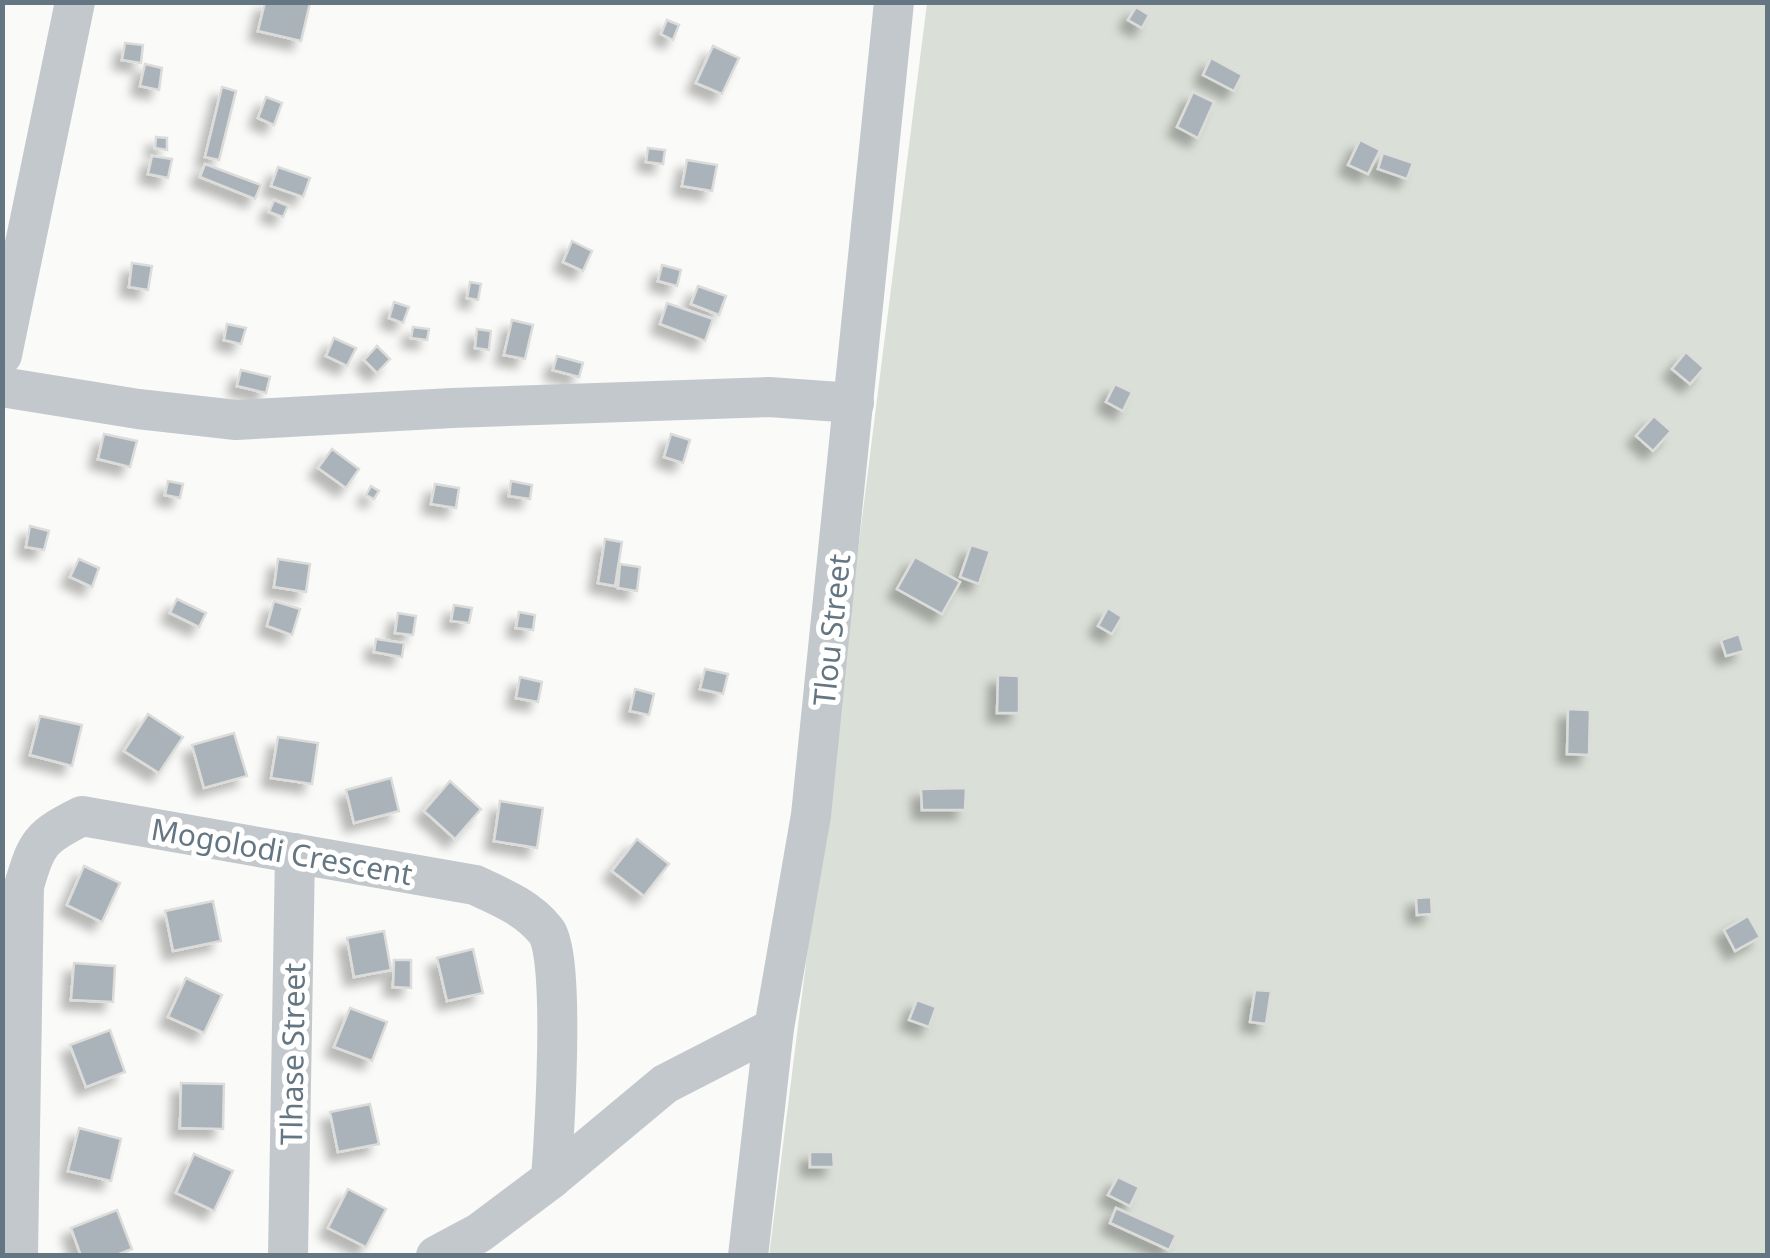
<svg xmlns="http://www.w3.org/2000/svg" width="1770" height="1258" viewBox="0 0 1770 1258" font-family="'Noto Sans',sans-serif">
<style>
.green{fill:#dadfd7}
.building{fill:#aab3b9;stroke:#dcdcda;stroke-width:2.5;filter:url(#shadow)}
.lines{fill:none;stroke-linecap:round;stroke-linejoin:round}
.minor{stroke:#c3c8cc;stroke-width:40}
.labels{text-anchor:middle;dominant-baseline:central;stroke-width:10;stroke-linejoin:round;paint-order:stroke}
.street-label{font-size:30px;fill:#657683;stroke:#fff}
</style>
<defs>
<filter id="shadow"><feDropShadow dx="-9" dy="9" stdDeviation="5" flood-color="#0004"/></filter>
</defs>
<rect width="100%" height="100%" fill="#fafaf8"/>
<!-- green -->
<path class="green" d="M927 3H1767V1255L769 1256Z"/>
<!-- building -->
<g class="building">
<path d="M265 2 310 3 301 41 258 31Z"/>
<path d="M1136 7 1149 15 1142 28 1128 20Z"/>
<path d="M667 20 679 25 673 40 661 34Z"/>
<path d="M125 43 143 45 141 63 122 60Z"/>
<path d="M713 46 739 58 722 94 696 83Z"/>
<path d="M1211 58 1242 75 1234 91 1203 75Z"/>
<path d="M145 64 162 68 159 90 140 86Z"/>
<path d="M222 87 236 91 219 160 205 157Z"/>
<path d="M1193 92 1214 102 1198 138 1177 127Z"/>
<path d="M266 97 282 103 274 125 258 118Z"/>
<path d="M156 137 167 138V150L155 148Z"/>
<path d="M1360 140 1380 150 1368 174 1348 165Z"/>
<path d="M648 148 665 150 663 164 646 162Z"/>
<path d="M1383 153 1413 163 1407 179 1378 169Z"/>
<path d="M152 156 172 159 168 178 148 174Z"/>
<path d="M687 160 717 165 712 191 682 186Z"/>
<path d="M205 164 261 185 255 199 200 177Z"/>
<path d="M278 167 310 178 303 197 271 186Z"/>
<path d="M274 200 288 206 283 217 269 212Z"/>
<path d="M572 241 592 251 583 271 563 262Z"/>
<path d="M132 263 152 266 148 290 129 287Z"/>
<path d="M662 265 681 270 677 286 658 281Z"/>
<path d="M470 282 481 284 478 300 467 298Z"/>
<path d="M698 286 726 296 719 315 691 304Z"/>
<path d="M394 302 409 307 403 323 389 318Z"/>
<path d="M667 303 713 319 705 341 660 324Z"/>
<path d="M512 320 533 325 525 359 504 355Z"/>
<path d="M227 324 246 328 241 344 224 340Z"/>
<path d="M413 327 429 329 427 340 411 338Z"/>
<path d="M477 329 491 331 489 350 475 348Z"/>
<path d="M334 338 356 348 347 366 326 356Z"/>
<path d="M377 346 390 359 377 373 364 360Z"/>
<path d="M1686 352 1704 368 1690 384 1672 369Z"/>
<path d="M557 356 583 363 579 377 553 370Z"/>
<path d="M241 370 270 377 266 393 237 386Z"/>
<path d="M1115 384 1132 392 1123 411 1106 402Z"/>
<path d="M1654 416 1671 431 1653 451 1636 436Z"/>
<path d="M104 434 137 441 130 467 98 459Z"/>
<path d="M671 434 690 440 683 463 664 457Z"/>
<path d="M332 449 359 469 346 488 318 468Z"/>
<path d="M168 481 183 484 180 498 165 495Z"/>
<path d="M511 481 532 485 530 499 509 496Z"/>
<path d="M435 484 459 488 456 508 431 504Z"/>
<path d="M371 486 379 491 374 499 366 495Z"/>
<path d="M30 526 49 531 44 550 26 547Z"/>
<path d="M605 539 622 542 615 586 598 583Z"/>
<path d="M971 545 990 551 979 584 960 577Z"/>
<path d="M915 557 960 582 942 614 897 589Z"/>
<path d="M79 559 99 568 92 587 70 577Z"/>
<path d="M278 559 310 564 306 592 274 587Z"/>
<path d="M620 564 640 567 637 591 618 588Z"/>
<path d="M177 599 206 613 199 627 170 613Z"/>
<path d="M274 601 300 609 292 635 267 626Z"/>
<path d="M454 605 472 608 469 623 451 621Z"/>
<path d="M1108 608 1122 617 1112 634 1098 626Z"/>
<path d="M519 612 535 615 533 630 516 628Z"/>
<path d="M398 613 416 616 413 635 395 633Z"/>
<path d="M1739 634 1744 651 1726 656 1721 640Z"/>
<path d="M376 639 404 643 402 657 374 652Z"/>
<path d="M705 669 728 674 723 694 700 689Z"/>
<path d="M998 675 1019 676V713H997Z"/>
<path d="M520 677 542 682 538 702 516 698Z"/>
<path d="M635 689 654 694 649 715 630 711Z"/>
<path d="M1568 709 1590 710 1589 755 1567 754Z"/>
<path d="M148 714 183 737 159 773 124 751Z"/>
<path d="M40 716 82 725 72 766 30 755Z"/>
<path d="M234 733 247 776 204 788 192 745Z"/>
<path d="M278 737 318 743 312 784 271 778Z"/>
<path d="M391 778 399 811 354 823 346 790Z"/>
<path d="M450 781 481 809 455 839 424 811Z"/>
<path d="M966 788 965 810H922L921 789Z"/>
<path d="M500 801 543 808 537 848 494 841Z"/>
<path d="M637 839 669 864 644 896 612 871Z"/>
<path d="M84 866 120 883 102 922 67 905Z"/>
<path d="M1431 897 1432 914 1417 915 1416 898Z"/>
<path d="M213 901 221 941 173 951 165 911Z"/>
<path d="M1748 916 1760 937 1735 951 1724 930Z"/>
<path d="M384 931 391 970 354 977 347 938Z"/>
<path d="M473 949 483 993 447 1001 437 958Z"/>
<path d="M394 960H411V988L393 987Z"/>
<path d="M74 963 115 966 113 1002 71 1000Z"/>
<path d="M186 978 222 995 204 1033 168 1017Z"/>
<path d="M1255 990 1271 991 1266 1024 1250 1022Z"/>
<path d="M917 1000 936 1007 929 1027 909 1020Z"/>
<path d="M350 1008 387 1022 372 1061 334 1047Z"/>
<path d="M110 1030 125 1072 86 1087 70 1045Z"/>
<path d="M181 1083 224 1084 223 1129 180 1128Z"/>
<path d="M370 1104 379 1144 338 1152 330 1112Z"/>
<path d="M79 1128 121 1139 111 1181 68 1171Z"/>
<path d="M810 1152H833L834 1167H810Z"/>
<path d="M194 1154 233 1171 214 1211 176 1193Z"/>
<path d="M1118 1177 1139 1187 1130 1206 1108 1195Z"/>
<path d="M348 1189 386 1209 366 1247 328 1228Z"/>
<path d="M1116 1208 1176 1235 1169 1250 1110 1223Z"/>
<path d="M117 1210 132 1249 114 1256H81L71 1228Z"/>
</g>
<g class="lines">
<!-- minor -->
<g class="minor">
<path d="M2 355 75 2"/>
<path d="M2 387 138 409 236 420 452 408 769 397 854 403"/>
<path d="M551 1179 665 1084 774 1028"/>
<path d="M18 1256 24 886C37 842 40 837 82 816L475 885C501 897 528 908 546 931 566 956 554 1139 551 1179L479 1233 436 1256"/>
<path d="M288 1256 295 853"/>
<path d="M748 1256 774 1028 811 815 894 2"/>
</g>
</g>
<g class="labels">
<!-- street labels -->
<g class="street-label">
<text transform="translate(831 630) rotate(-84)">Tlou Street</text>
<text transform="translate(282 851) rotate(10)">Mogolodi Crescent</text>
<text transform="translate(292 1054) rotate(-89)">Tlhase Street</text>
</g>
</g>
<!-- border -->
<rect width="1770" height="1258" fill="none" stroke="#657683" stroke-width="10"/>
</svg>
